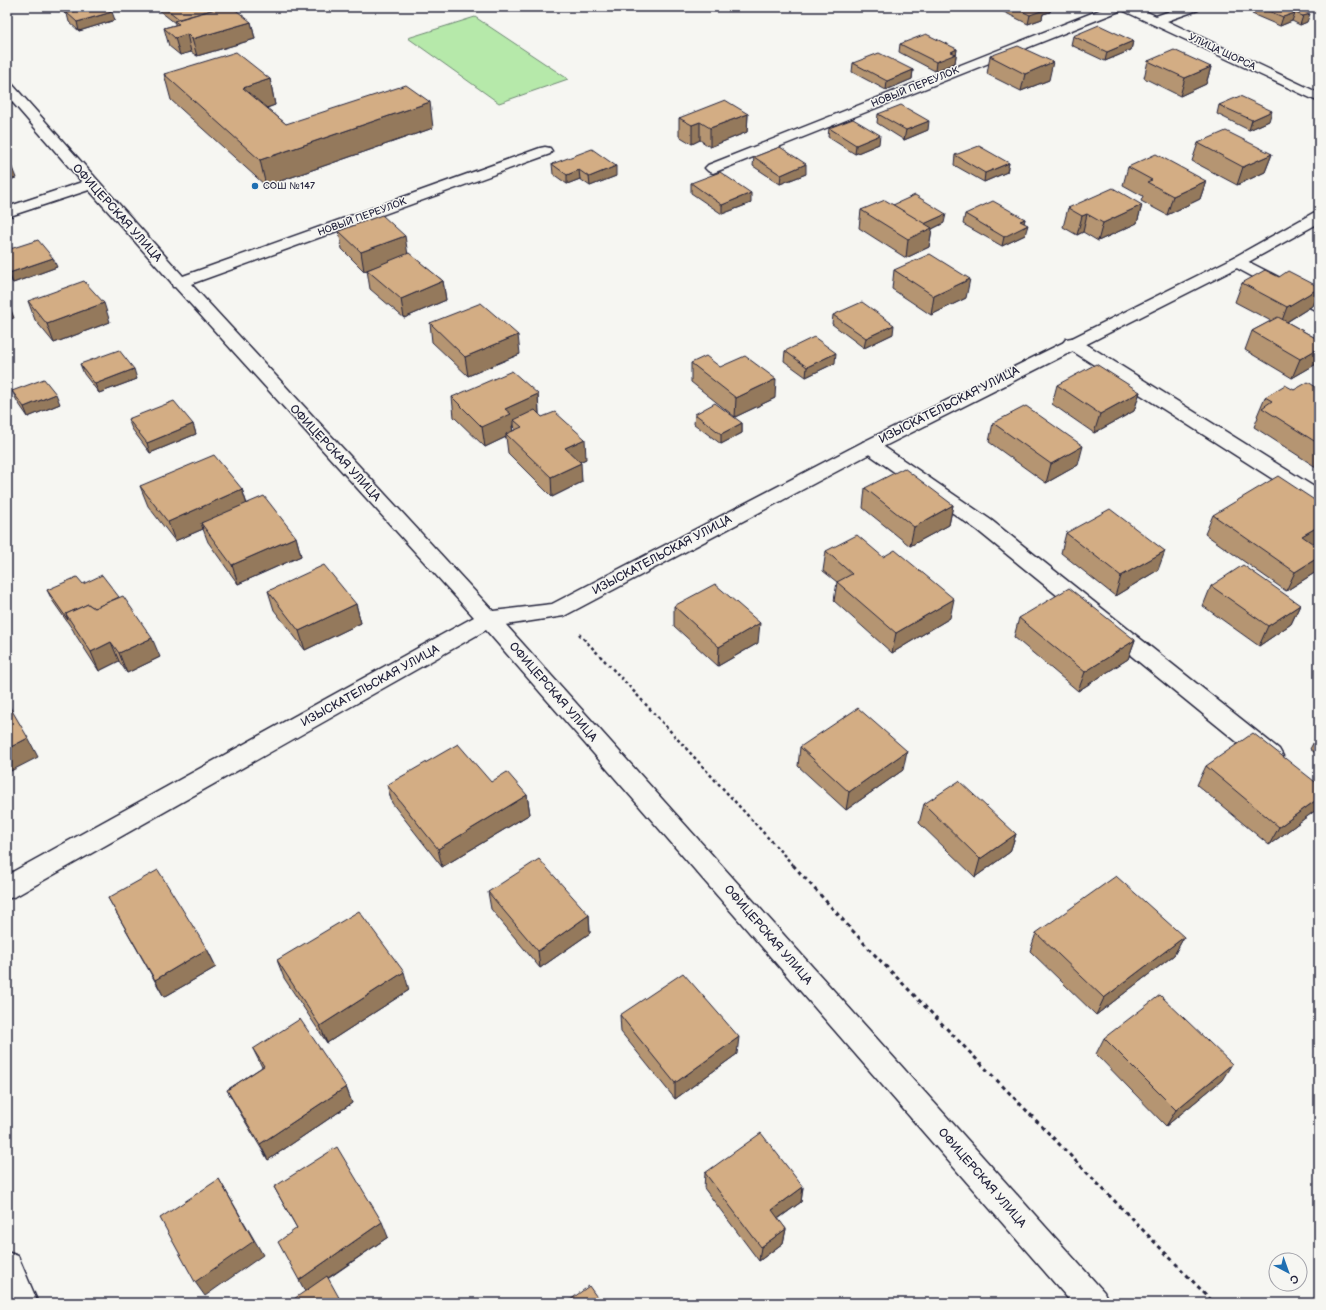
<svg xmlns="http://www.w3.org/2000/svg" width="1326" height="1310" viewBox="0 0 1326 1310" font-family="'Balsamiq Sans',sans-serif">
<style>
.green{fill:#b6e9aa;stroke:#6c8672}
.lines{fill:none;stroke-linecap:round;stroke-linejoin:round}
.lane-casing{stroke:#22223b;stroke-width:3}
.street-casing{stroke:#22223b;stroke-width:3}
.path-far1{stroke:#22223b;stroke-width:2.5;stroke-dasharray:3 3;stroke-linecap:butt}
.path{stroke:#22223b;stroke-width:3;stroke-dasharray:4 4;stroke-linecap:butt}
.lane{fill:#f6f6f2;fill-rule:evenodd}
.street{fill:#f6f6f2;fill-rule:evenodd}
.wall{fill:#b59572;stroke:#22223b;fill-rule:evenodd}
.shaded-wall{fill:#94795c;stroke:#22223b}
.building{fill:#d3ad84;stroke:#22223b}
.poi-dot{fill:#1f6fb2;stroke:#f6f6f2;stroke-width:1.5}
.labels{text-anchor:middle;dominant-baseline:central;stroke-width:3;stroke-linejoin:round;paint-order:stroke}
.far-street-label{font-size:10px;fill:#22223b;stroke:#f6f6f2}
.far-poi-label{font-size:10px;fill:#22223b;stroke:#f6f6f2;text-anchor:start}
.street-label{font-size:12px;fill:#22223b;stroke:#f6f6f2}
</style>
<rect width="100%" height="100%" fill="#f6f6f2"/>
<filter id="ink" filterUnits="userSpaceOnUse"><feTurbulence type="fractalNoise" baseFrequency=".025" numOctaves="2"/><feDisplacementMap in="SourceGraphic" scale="8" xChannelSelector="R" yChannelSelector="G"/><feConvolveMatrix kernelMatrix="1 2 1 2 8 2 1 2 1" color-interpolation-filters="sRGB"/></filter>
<g filter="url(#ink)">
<!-- green -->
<path class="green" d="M475 17 568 79 499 103 408 38Z"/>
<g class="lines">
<defs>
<g id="lane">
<path d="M1237 257 1243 259 1319 298V310L1313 309 1231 265 1229 262 1231 259Z"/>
<path d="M1072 338 1078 339 1319 490V506L1312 504 1066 347 1063 343 1066 339Z"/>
<path d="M870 440 877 442 991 520 1279 749 1283 756 1279 763 1271 765 1263 763 977 530 863 450 860 446 863 442Z"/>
</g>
<g id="street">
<path d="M1107 7H1136L1156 16 1181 7H1199L1198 10 1167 21 1319 93V102L1122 10 718 171 713 173 708 171 705 168 708 165Z"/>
<path d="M7 83 12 84 183 276 540 148 545 147 550 148 552 151 550 154 191 284 493 611 552 604 863 442 1231 259 1313 213 1319 211V223L1243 265 877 450 564 616 506 625 1104 1292 1109 1303H1072L486 630 16 896 7 899V875L474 617 175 287H173L171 282 89 190 7 217V207L82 182 7 96Z"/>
<path d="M7 1252 18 1256 38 1303H7Z"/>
</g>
</defs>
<!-- lane casing -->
<use href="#lane" class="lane-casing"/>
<!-- street casing -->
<use href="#street" class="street-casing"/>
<!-- path-far1 -->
<path class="path-far1" d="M579 634 627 684 794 866"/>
<!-- path -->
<path class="path" d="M793 865 872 952 1214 1303"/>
<!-- lane -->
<use href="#lane" class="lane"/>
<!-- street -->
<use href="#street" class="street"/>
</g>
<!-- wall -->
<g class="wall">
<path d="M58 7H106L115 20 79 31 69 22 67 14H65Z"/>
<path d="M160 7H209L212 10 251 22 255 39 197 56 191 52 180 55 169 46 164 28 175 25V23L161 12Z"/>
<path d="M997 7H1051L1050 12 1043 14 1042 19 1028 24 996 8Z"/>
<path d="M1255 7H1299L1305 10V12L1307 22 1300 25 1292 21 1280 26 1252 14Z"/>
<path d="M1311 7H1319V10Z"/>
<path d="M1073 36 1133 41 1131 50 1105 61 1071 45Z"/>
<path d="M900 44 957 49 955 63 935 71 899 52Z"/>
<path d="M990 56 1049 80 1021 91 987 74Z"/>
<path d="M1148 61 1211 67 1206 84 1180 96 1144 78Z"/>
<path d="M853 63 913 70 912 79 886 90 852 72Z"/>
<path d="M164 74 270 79 275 105 267 108 286 124 433 128 266 186 171 100Z"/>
<path d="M1219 105 1269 121 1249 130 1217 114Z"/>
<path d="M748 114 747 132 710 147 700 140 692 144 679 136V118Z"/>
<path d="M878 114 928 130 904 140 877 123Z"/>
<path d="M829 128 879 144 855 154 828 137Z"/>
<path d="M1198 143 1272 154 1265 172 1237 185 1192 161Z"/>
<path d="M955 155 1009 163 1007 172 984 182 954 165Z"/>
<path d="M754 157 806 174 780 184 753 166Z"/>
<path d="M552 164 616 176 590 186 580 179 567 184 553 174Z"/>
<path d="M1128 167 1206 181 1200 199 1167 215 1141 201 1143 196 1123 185Z"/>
<path d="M691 183 751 203 722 214 691 193Z"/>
<path d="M893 205 944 223 932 229 929 247 906 258 859 228 861 210Z"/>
<path d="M1142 205 1137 223 1098 241 1083 232 1077 235 1063 227 1068 208Z"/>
<path d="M965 214 1025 219 1024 223 1025 235 1002 246 963 224Z"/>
<path d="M339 231 408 253 443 281 446 300 404 318 370 289 367 270 364 271 342 249Z"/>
<path d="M7 250 57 267 13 283 7 276Z"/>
<path d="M894 270 966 298 931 315 892 289Z"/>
<path d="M1279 277 1319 287V289L1312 306 1287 322 1319 340V360L1318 363 1292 378 1245 350 1252 331 1271 321 1235 302 1242 283Z"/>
<path d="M28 301 110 322 54 343 35 320Z"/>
<path d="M833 315 893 334 864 348 832 324Z"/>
<path d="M430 323 520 354 468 376 432 342Z"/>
<path d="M785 351 835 363 806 377 784 361Z"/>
<path d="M691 363 775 398 735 417 691 382Z"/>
<path d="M80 364 137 379 99 393 84 374Z"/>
<path d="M1057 385 1140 392 1134 411 1094 433 1052 404Z"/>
<path d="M1319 389V469L1254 427 1258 417 1257 416 1265 397 1294 390Z"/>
<path d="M12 391 60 404 28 417 17 401Z"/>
<path d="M538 394 539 414 586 459 579 462 582 482 552 497 508 453 506 437 485 447 454 417 452 397ZM514 425 515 430 513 431 512 426Z"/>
<path d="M695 414 742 423V433L721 444 694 424Z"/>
<path d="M128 419 193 424 196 434 150 453 132 429Z"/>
<path d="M993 423 1078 465 1046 483 989 442Z"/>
<path d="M140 486 242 489 247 504 296 537 301 556 238 584 208 542 203 529 175 541 148 506Z"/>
<path d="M865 488 953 505 949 525 910 546 863 508Z"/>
<path d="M1213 515 1313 544 1319 548V566L1316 572 1286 591 1205 534Z"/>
<path d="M1066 533 1158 570 1115 596 1061 553Z"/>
<path d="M826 551 950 618 892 653 834 601 837 582 823 571Z"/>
<path d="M83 584 160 657 127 673 119 661 99 671 75 634 73 630 52 600 47 590Z"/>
<path d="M1211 586 1300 605 1291 624 1259 646 1203 606Z"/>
<path d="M268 591 356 604 361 623 305 650 274 610Z"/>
<path d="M674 606 758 643 718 666 674 626Z"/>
<path d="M1019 618 1135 640 1128 659 1078 691 1014 637Z"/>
<path d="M1319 732V756L1310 749Z"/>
<path d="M800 747 903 770 846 810 798 766Z"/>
<path d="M1206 766 1319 798V805L1316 810 1269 845 1197 785Z"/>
<path d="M491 782 527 795 530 814 442 867 392 803 387 785Z"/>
<path d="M924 804 1016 834 1010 852 975 877 919 823Z"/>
<path d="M488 892 589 915 590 933 540 968 491 909Z"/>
<path d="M108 898 207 949 216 967 164 997Z"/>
<path d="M1036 933 1184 937 1174 955 1096 1015 1030 951Z"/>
<path d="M277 960 409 990 327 1043 284 978Z"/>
<path d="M620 1015 737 1054 675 1099 621 1032Z"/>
<path d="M1104 1038 1222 1080 1166 1126 1096 1054Z"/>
<path d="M253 1049 346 1087 352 1103 268 1160 236 1106 227 1090 262 1067Z"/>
<path d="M705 1173 803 1187 801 1202 778 1219 786 1229 783 1243 759 1261 704 1188Z"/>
<path d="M274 1187 388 1237 329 1278 305 1291 297 1228Z"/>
</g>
<!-- shaded-wall -->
<g class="shaded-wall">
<path d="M63 7H93L65 14Z"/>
<path d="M1039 7H1051L1050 12 1043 14 1042 19 1028 24 1030 15Z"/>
<path d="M1305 10 1303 16 1310 14 1307 22 1300 25 1303 16V11Z"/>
<path d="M112 12 115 20 79 31 77 22Z"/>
<path d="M1295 13 1292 21 1280 26 1283 17Z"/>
<path d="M251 22 255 39 197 56 192 39Z"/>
<path d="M187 34 191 52 180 55 175 38Z"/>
<path d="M1133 41 1131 50 1105 61 1107 52Z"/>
<path d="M957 49 955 63 935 71 936 62 951 52Z"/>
<path d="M1053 62 1049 80 1021 91 1025 74Z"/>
<path d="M1211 67 1206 84 1180 96 1185 78Z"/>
<path d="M913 70 912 79 886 90 887 81Z"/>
<path d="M270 79 275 105 249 114 243 88Z"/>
<path d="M430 102 433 128 266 186 260 160Z"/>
<path d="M1272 111 1269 121 1249 130 1252 120Z"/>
<path d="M748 114 747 132 710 147V128Z"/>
<path d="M929 121 928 130 904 140 906 130Z"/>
<path d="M700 122V140L692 144V125Z"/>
<path d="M880 135 879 144 855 154 856 145Z"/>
<path d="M1272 154 1265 172 1237 185 1243 167Z"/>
<path d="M9 160 16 178 7 181V161Z"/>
<path d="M1009 163 1007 172 984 182 985 173Z"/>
<path d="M806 164V174L780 184 781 175Z"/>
<path d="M616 166V176L590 186 589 177Z"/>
<path d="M579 170 580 179 567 184V175Z"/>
<path d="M1206 181 1200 199 1167 215 1173 196Z"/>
<path d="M751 193V203L722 214V205Z"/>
<path d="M1142 205 1137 223 1098 241 1103 223Z"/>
<path d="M946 214 944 223 932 229 929 247 906 258 908 239 917 227Z"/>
<path d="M1087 214 1083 232 1077 235 1082 216Z"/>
<path d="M1025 219 1023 228 1028 225 1025 235 1002 246 1004 237 1020 221Z"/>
<path d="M405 236 408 255 364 271 361 252Z"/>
<path d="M53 258 57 267 13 283 9 273Z"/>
<path d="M970 279 966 298 931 315 934 296Z"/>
<path d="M443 281 446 300 404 318 401 299Z"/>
<path d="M1319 288 1312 306 1280 326 1287 307Z"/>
<path d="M7 299 14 318 7 320Z"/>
<path d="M104 303 110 322 54 343 47 324Z"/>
<path d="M894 325 893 334 864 348 866 338Z"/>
<path d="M518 335 520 354 468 376 465 357Z"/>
<path d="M1319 348V360L1318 363 1292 378 1300 359Z"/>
<path d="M836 353 835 363 806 377 807 367Z"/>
<path d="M134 369 137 379 99 393 95 384Z"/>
<path d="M776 379 775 398 735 417 736 398Z"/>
<path d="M1140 392 1134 411 1094 433 1100 414Z"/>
<path d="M56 394 60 404 28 417 24 407Z"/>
<path d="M538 394 539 414 518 423 514 420V425L512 426 513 434H506V437L485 447 482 427 505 409Z"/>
<path d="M742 423V433L721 444V434Z"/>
<path d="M193 424 196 434 150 453 147 443Z"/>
<path d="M585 439 586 459 566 468 565 448Z"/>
<path d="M1083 446 1078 465 1046 483 1051 464Z"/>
<path d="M581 463 582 482 552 497 551 477Z"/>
<path d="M242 489 248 508 201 523 203 529 175 541 168 522Z"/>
<path d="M953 505 949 525 910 546 914 527Z"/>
<path d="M1319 526V539L1293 556 1302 536Z"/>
<path d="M296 537 301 556 238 584 232 565Z"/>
<path d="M1165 551 1158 570 1115 596 1121 576Z"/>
<path d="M1319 557V566L1316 572 1286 591 1295 572Z"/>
<path d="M954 599 950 618 892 653 896 633Z"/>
<path d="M356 604 361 623 305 650 299 631Z"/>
<path d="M1300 605 1291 624 1259 646 1268 626Z"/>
<path d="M760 623 758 643 718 666 719 647Z"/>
<path d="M152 638 160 657 127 673 119 653Z"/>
<path d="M1135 640 1128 659 1078 691 1085 672Z"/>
<path d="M111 642 119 661 99 671 91 652Z"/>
<path d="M28 738 38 757 7 773V749Z"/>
<path d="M907 751 903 770 846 810 849 792Z"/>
<path d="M527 795 530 814 442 867 438 849Z"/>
<path d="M1319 798V805L1316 810 1269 845 1279 827Z"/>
<path d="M1016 834 1010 852 975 877 980 859Z"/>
<path d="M589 915 590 933 540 968 538 951Z"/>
<path d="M1184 937 1174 955 1096 1015 1104 998Z"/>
<path d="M207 949 216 967 164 997 155 980Z"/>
<path d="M404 972 409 990 327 1043 320 1026Z"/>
<path d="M739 1037 737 1054 675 1099V1083Z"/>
<path d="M1232 1064 1222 1080 1166 1126 1176 1110Z"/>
<path d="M346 1087 352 1103 268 1160 260 1144Z"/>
<path d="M219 1179 263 1255 205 1296 195 1282Z"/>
<path d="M803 1187 801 1202 769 1225 772 1210Z"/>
<path d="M382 1222 388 1237 306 1293 299 1280Z"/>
<path d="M786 1229 783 1243 759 1261 761 1247Z"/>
</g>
<!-- building -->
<g class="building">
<path d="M89 7H106L112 12 77 22 67 13Z"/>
<path d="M164 7H209L212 10 179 19Z"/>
<path d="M222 7H232L251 22 192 39 187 34 175 38 164 28 179 24 174 21Z"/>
<path d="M1013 7H1040H1039L1044 10 1030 15Z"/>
<path d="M1259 7H1299L1305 10 1303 11 1310 14 1303 16 1295 13 1283 17Z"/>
<path d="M1099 25 1133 41 1107 52 1073 36Z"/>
<path d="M926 34 957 49 951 52 956 54 936 62 900 44Z"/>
<path d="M1018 46 1053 62 1025 74 990 56Z"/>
<path d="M1174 50 1211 67 1185 78 1148 61Z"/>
<path d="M236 52 270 79 243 88 286 124 406 85 430 102 260 160 164 74Z"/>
<path d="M879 53 913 70 887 81 853 63Z"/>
<path d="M1240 96 1272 111 1252 120 1219 105Z"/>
<path d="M725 100 748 114 710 128 700 122 692 125 679 118Z"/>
<path d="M901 105 929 121 906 130 878 114Z"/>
<path d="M853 119 880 135 856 145 829 128Z"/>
<path d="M1226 131 1272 154 1243 167 1198 143Z"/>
<path d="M979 146 1009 163 985 173 955 155Z"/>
<path d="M780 147 806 164 781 175 754 157Z"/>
<path d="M592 149 616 166 589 177 579 170 567 175 552 164Z"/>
<path d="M1156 154 1206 181 1173 196 1147 182 1152 180 1128 167Z"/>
<path d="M720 172 751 193 722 205 691 183Z"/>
<path d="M1113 188 1142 205 1103 223 1087 214 1082 216 1068 208Z"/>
<path d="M915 195 946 214 924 224 893 205Z"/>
<path d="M885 200 932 228 908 239 861 210Z"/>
<path d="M993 201 1025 219 1020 221 1028 225 1004 237 965 214Z"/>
<path d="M382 215 405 236 361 252 339 231Z"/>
<path d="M38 240 53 258 9 273 7 271V250Z"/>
<path d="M409 253 443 281 401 299 367 270Z"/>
<path d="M930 254 970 279 934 296 894 270Z"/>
<path d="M1265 270 1279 277 1288 271 1319 287V288L1287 307 1242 283Z"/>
<path d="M84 281 104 303 47 324 28 301Z"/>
<path d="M862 302 894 325 866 338 833 315Z"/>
<path d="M481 303 518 335 465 357 430 323Z"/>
<path d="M1278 317 1319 340V348L1300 359 1252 331Z"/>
<path d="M814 337 836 353 807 367 785 351Z"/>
<path d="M119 350 134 369 95 384 80 364Z"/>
<path d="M706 356 720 367 745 356 776 379 736 398 691 363Z"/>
<path d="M1096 364 1140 392 1100 414 1057 385Z"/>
<path d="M512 371 538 394 505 409 511 414 482 427 452 397Z"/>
<path d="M44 379 56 394 24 407 12 391Z"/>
<path d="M1308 382 1319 389V444L1262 408 1272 401 1265 397 1285 385 1294 390Z"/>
<path d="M174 401 193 424 147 443 128 419Z"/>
<path d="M715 403 742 423 721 434 695 414Z"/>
<path d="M1026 406 1083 446 1051 464 993 423Z"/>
<path d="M535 410 542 417 555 412 585 439 565 448 581 463 551 477 506 434 522 427 514 420Z"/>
<path d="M214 455 242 489 168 522 140 486Z"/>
<path d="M904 468 953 505 914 527 865 488Z"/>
<path d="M1278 476 1319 503V526L1302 536 1319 548V557L1295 572 1213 515Z"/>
<path d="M264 496 296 537 232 565 201 523Z"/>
<path d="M1110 509 1165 551 1121 576 1066 533Z"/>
<path d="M857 535 883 557 895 550 954 599 896 633 837 582 852 574 826 551Z"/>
<path d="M324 565 356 604 299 631 268 591Z"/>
<path d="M1243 565 1300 605 1268 626 1211 586Z"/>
<path d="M102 575 119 597 95 608V607L94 608 88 604 66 614 68 620 47 590 77 577 83 584Z"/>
<path d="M715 584 760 623 719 647 674 606Z"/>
<path d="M1069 588 1135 640 1085 672 1019 618Z"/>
<path d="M123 596 152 638 119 653 111 642 91 652 66 614 88 604 94 608Z"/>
<path d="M7 702 28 738 7 749Z"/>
<path d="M858 708 907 751 849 792 800 747Z"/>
<path d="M1253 733 1319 785V798L1279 827 1206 766Z"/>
<path d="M458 744 491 782 507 772 527 795 438 849 387 785Z"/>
<path d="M959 781 1016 834 980 859 924 804Z"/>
<path d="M539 859 589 915 538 951 488 892Z"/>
<path d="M158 870 207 949 155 980 108 898Z"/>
<path d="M1116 876 1184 937 1104 998 1036 933Z"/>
<path d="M359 911 404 972 320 1026 277 960Z"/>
<path d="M683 973 739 1037 675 1083 620 1015Z"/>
<path d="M1160 995 1232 1064 1176 1110 1104 1038Z"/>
<path d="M300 1019 346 1087 260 1144 227 1090 264 1066 253 1049Z"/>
<path d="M761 1133 803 1187 772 1210 786 1229 761 1247 705 1173Z"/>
<path d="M337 1147 382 1222 299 1280 278 1242 297 1228 274 1187Z"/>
<path d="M219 1179 254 1241 195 1282 160 1218Z"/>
<path d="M327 1276 342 1303H288Z"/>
<path d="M589 1286 601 1303H566Z"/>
</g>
</g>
<!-- markers -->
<circle class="poi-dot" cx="255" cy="186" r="4"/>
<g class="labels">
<!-- far-street labels -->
<g class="far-street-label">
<text transform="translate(1222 52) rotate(25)">УЛИЦА ЩОРСА</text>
<text transform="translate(915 87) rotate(-22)">НОВЫЙ ПЕРЕУЛОК</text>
<text transform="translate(362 217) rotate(-20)">НОВЫЙ ПЕРЕУЛОК</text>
</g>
<!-- far-poi labels -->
<g class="far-poi-label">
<text x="263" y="186">СОШ №147</text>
</g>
<!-- street labels -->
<g class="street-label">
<text transform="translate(117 213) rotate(48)">ОФИЦЕРСКАЯ УЛИЦА</text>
<text transform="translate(949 405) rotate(-27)">ИЗЫСКАТЕЛЬСКАЯ УЛИЦА</text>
<text transform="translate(335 453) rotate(47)">ОФИЦЕРСКАЯ УЛИЦА</text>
<text transform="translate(662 555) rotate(-28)">ИЗЫСКАТЕЛЬСКАЯ УЛИЦА</text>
<text transform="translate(370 686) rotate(-29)">ИЗЫСКАТЕЛЬСКАЯ УЛИЦА</text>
<text transform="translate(553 692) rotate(49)">ОФИЦЕРСКАЯ УЛИЦА</text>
<text transform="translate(768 935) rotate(49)">ОФИЦЕРСКАЯ УЛИЦА</text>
<text transform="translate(982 1178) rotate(49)">ОФИЦЕРСКАЯ УЛИЦА</text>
</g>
</g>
<!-- margin -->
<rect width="1326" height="1310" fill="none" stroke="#f6f6f2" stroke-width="24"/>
<rect x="12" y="12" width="1302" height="1286" fill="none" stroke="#22223b" stroke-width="1.5" filter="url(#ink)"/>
<!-- north arrow -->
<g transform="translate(1288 1272) rotate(139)"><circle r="19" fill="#f6f6f2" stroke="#a1a1a9"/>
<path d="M0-3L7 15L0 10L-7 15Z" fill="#1f6fb2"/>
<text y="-6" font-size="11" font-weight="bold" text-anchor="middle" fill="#22223b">С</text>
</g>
</svg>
